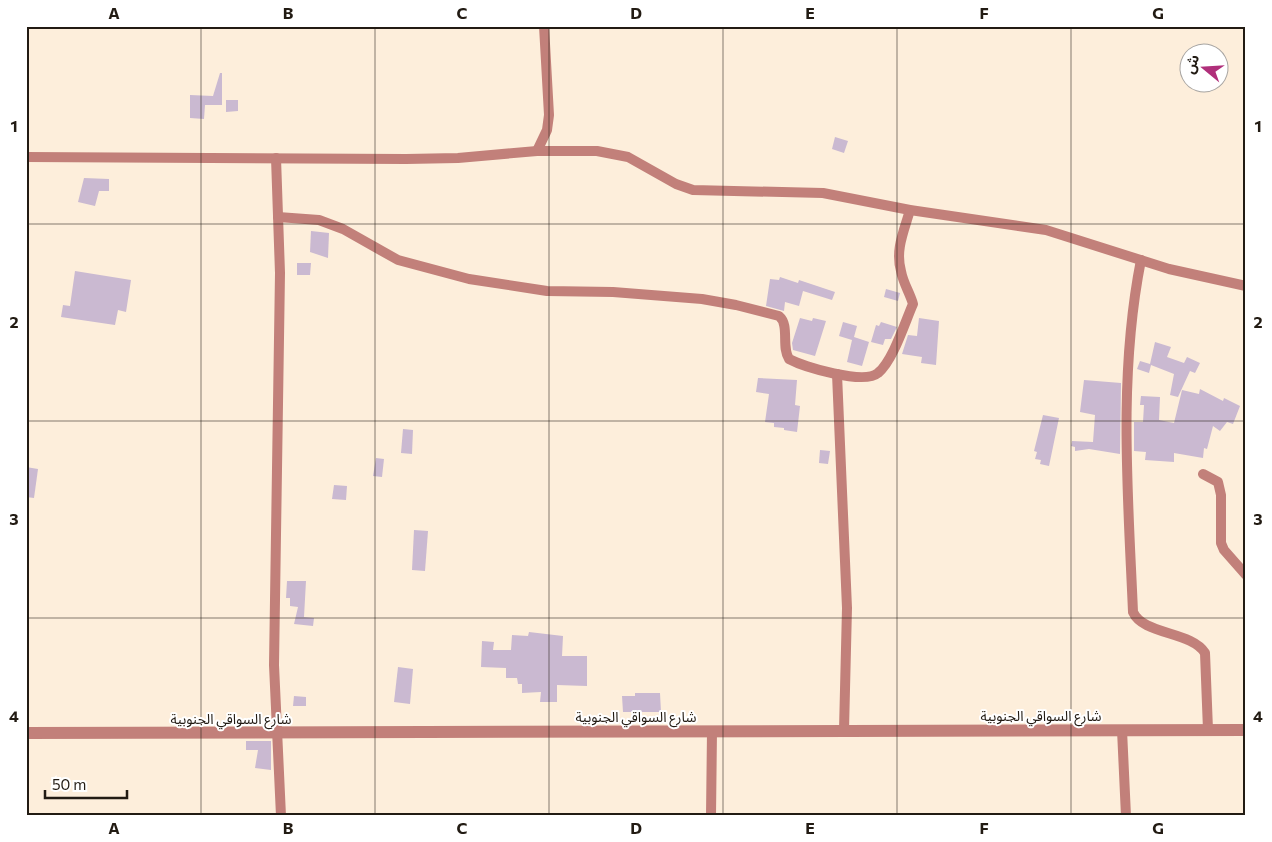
<svg xmlns="http://www.w3.org/2000/svg" width="1272" height="842" viewBox="0 0 1272 842" font-family="Commissioner,'Noto Sans Arabic',sans-serif">
<style>
.building{fill:#cab9d1}
.lines{fill:none;stroke-linecap:round;stroke-linejoin:round}
.minor{stroke:#c2807a;stroke-width:10}
.tertiary{stroke:#c2807a;stroke-width:12}
.grid{fill:none;stroke:#221b13;stroke-width:1;stroke-opacity:0.55}
.labels{text-anchor:middle;dominant-baseline:central;stroke-width:4;stroke-linejoin:round;paint-order:stroke}
.street-label{font-size:14px;fill:#221b13;stroke:#fff}
.neatline{fill:none;stroke:#221b13;stroke-width:2}
.grid-label{font-size:16px;text-anchor:middle;font-weight:bold;fill:#221b13}
</style>
<rect width="100%" height="100%" fill="#fdeedb"/>
<!-- building -->
<g class="building">
<path d="M220 73H222V105H205L204 119 190 118V95L213 96Z"/>
<path d="M226 100H238V111L226 112Z"/>
<path d="M835 137 848 141 844 153 832 149Z"/>
<path d="M84 178 109 179V191H99L95 206 78 202Z"/>
<path d="M311 231 329 233 328 258 310 252Z"/>
<path d="M297 263H311L310 275H297Z"/>
<path d="M75 271 131 280 126 312 118 310 115 325 61 317 63 305 70 306Z"/>
<path d="M780 277 798 283 799 280 835 292 832 300 803 291 799 306 785 302 784 311 766 306 770 279 779 280Z"/>
<path d="M886 289 900 293 898 301 884 297Z"/>
<path d="M800 318 812 321 813 318 826 321 815 356 793 350 792 343Z"/>
<path d="M919 318 939 321 936 365 921 363 922 357 902 354 908 335 917 336Z"/>
<path d="M843 322 857 326 854 337 869 342 862 366 847 362 852 340 839 336Z"/>
<path d="M881 322 897 327 891 339H885L883 345 871 342 876 325 879 326Z"/>
<path d="M1155 342 1171 347 1167 357 1184 363 1187 357 1200 363 1195 373 1190 371 1178 397 1170 395 1174 374 1151 365 1149 373 1137 369 1140 361 1150 364Z"/>
<path d="M758 378 797 380 795 405 800 406 797 432 784 430V428L774 427V423L765 422 769 394 756 392Z"/>
<path d="M1084 380 1121 383 1120 454 1089 449 1075 451V447L1071 446 1072 441 1093 442 1095 415 1080 412Z"/>
<path d="M1200 389 1223 401 1224 398 1240 406 1233 424 1227 422 1220 431 1213 426 1207 449 1204 448 1203 458 1174 453V462L1145 460 1146 452 1134 451V422H1143L1144 405H1140L1141 396 1160 397 1159 420 1174 423 1182 390 1199 394Z"/>
<path d="M1043 415 1059 418 1049 466 1040 464 1041 460 1035 459 1037 452 1034 451Z"/>
<path d="M403 429 413 430 412 454 401 453Z"/>
<path d="M820 450 830 451 828 464 819 463Z"/>
<path d="M376 458 384 459 382 477 373 476Z"/>
<path d="M26 467 38 469 34 498 26 497Z"/>
<path d="M334 485 347 486 346 500 332 499Z"/>
<path d="M414 530 428 531 425 571 412 570Z"/>
<path d="M287 581H306L304 617 314 618 313 626 294 624 298 607 290 606V598H286Z"/>
<path d="M529 632 563 636 562 656H587V686L557 685V702H540L541 692 522 693V684H518L517 678H506V668L481 667 482 641 494 642 493 650H511L512 635 528 636Z"/>
<path d="M398 667 413 669 410 704 394 702Z"/>
<path d="M635 693H660L661 712H623L622 696H635Z"/>
<path d="M294 696 306 697V706H293Z"/>
<path d="M246 741H271V770L255 768 258 750H246Z"/>
</g>
<g class="lines">
<!-- minor -->
<g class="minor">
<path d="M537 151 547 130 549 115 544 26"/>
<path d="M26 157 406 159 458 158 537 151H597L628 157 676 184 693 190 823 193 910 210 1046 230 1169 269 1246 286"/>
<path d="M276 158 280 273 274 665 281 816"/>
<path d="M278 217 319 220 343 229 398 260 469 279 547 291 613 292 702 299 736 305 779 316C790 325 781 347 789 359 804 367 864 385 878 373 893 361 905 322 913 304 910 293 903 283 901 271 895 250 904 231 910 210"/>
<path d="M1141 260C1118 376 1128 495 1133 612 1143 635 1191 631 1205 653L1208 730"/>
<path d="M837 374 847 608 844 730"/>
<path d="M1203 474 1218 482 1221 495V543L1224 550 1246 575"/>
<path d="M1122 730 1126 816"/>
<path d="M711 816 712 731"/>
</g>
<!-- tertiary -->
<path class="tertiary" d="M26 733 1246 730"/>
</g>
<!-- grid -->
<path class="grid" d="M201 26V816M375 26V816M549 26V816M723 26V816M897 26V816M1071 26V816M26 224H1246M26 421H1246M26 618H1246"/>
<g class="labels">
<!-- street labels -->
<g class="street-label">
<text x="1041" y="715">شارع السواقي الجنوبية</text>
<text x="636" y="716">شارع السواقي الجنوبية</text>
<text x="231" y="718">شارع السواقي الجنوبية</text>
</g>
</g>
<!-- border -->
<rect width="1272" height="842" fill="none" stroke="#ffffff" stroke-width="55"/>
<!-- north arrow -->
<g transform="translate(1204 68) rotate(288)"><circle r="24" fill="#ffffff" stroke="#a7a4a1"/>
<path d="M0-4L9 19L0 12L-9 19Z" fill="#b02f7a"/>
<text y="-8" font-size="14" font-weight="bold" text-anchor="middle" fill="#221b13">ش</text>
</g>
<!-- scale -->
<path d="M45 790v8h82v-8" fill="none" stroke="#221b13" stroke-width="2.5"/>
<text x="52" y="790" font-size="15" fill="#221b13" stroke="#ffffff" stroke-width="4" paint-order="stroke">50 m</text>
<rect x="28" y="28" width="1216" height="786" class="neatline"/>
<g class="grid-label">
<text x="114" y="19">A</text>
<text x="288" y="19">B</text>
<text x="462" y="19">C</text>
<text x="636" y="19">D</text>
<text x="810" y="19">E</text>
<text x="984" y="19">F</text>
<text x="1158" y="19">G</text>
<text x="14" y="132">1</text>
<text x="1258" y="132">1</text>
<text x="14" y="328">2</text>
<text x="1258" y="328">2</text>
<text x="14" y="525">3</text>
<text x="1258" y="525">3</text>
<text x="14" y="722">4</text>
<text x="1258" y="722">4</text>
<text x="114" y="834">A</text>
<text x="288" y="834">B</text>
<text x="462" y="834">C</text>
<text x="636" y="834">D</text>
<text x="810" y="834">E</text>
<text x="984" y="834">F</text>
<text x="1158" y="834">G</text>
</g>
</svg>
